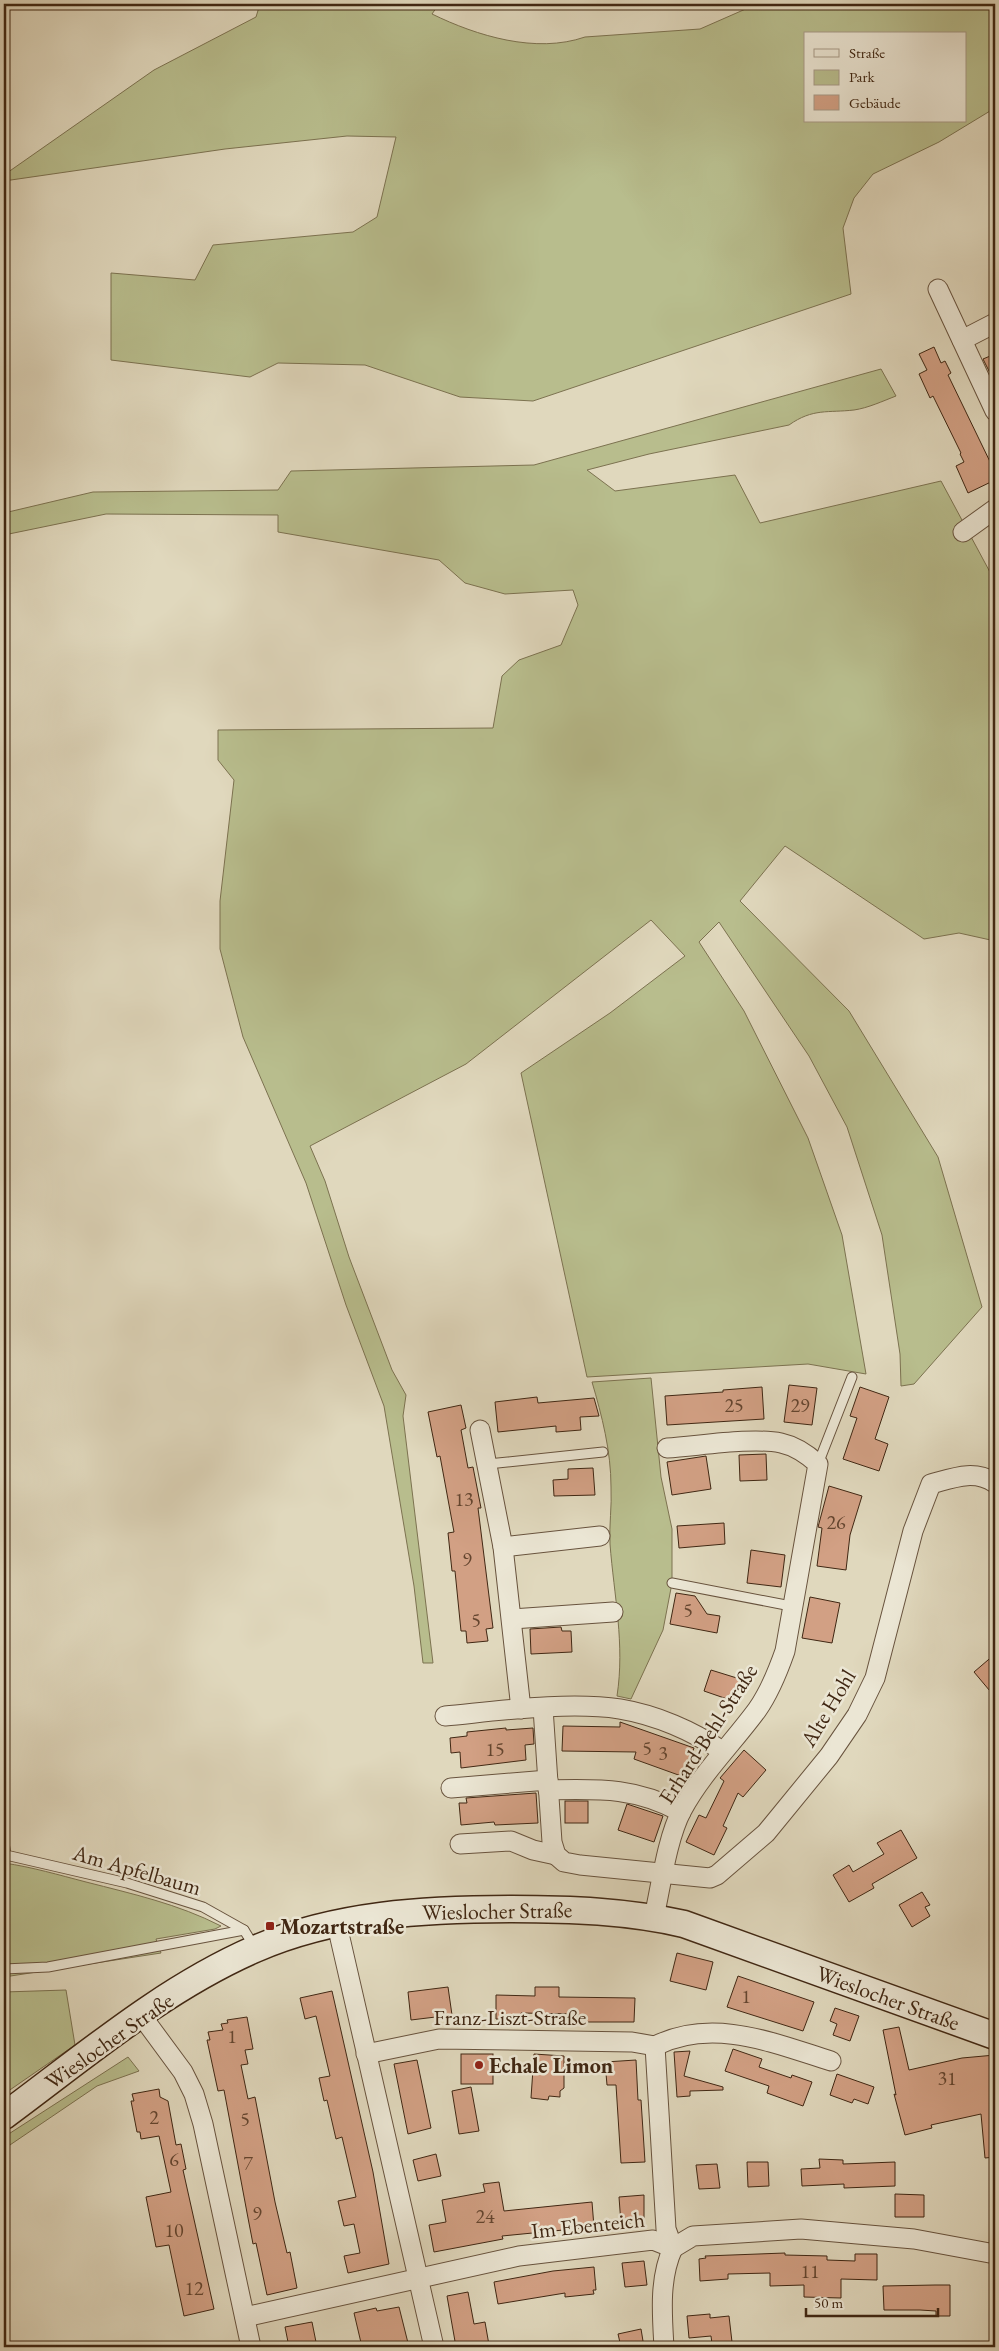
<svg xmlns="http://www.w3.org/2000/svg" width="999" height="2351" viewBox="0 0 999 2351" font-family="'EB Garamond',serif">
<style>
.green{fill:#b8bd8d;stroke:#7c7250;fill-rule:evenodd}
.building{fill:#d2a084;stroke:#402713}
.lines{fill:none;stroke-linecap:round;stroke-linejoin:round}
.lane-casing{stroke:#68533e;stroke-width:11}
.street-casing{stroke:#68533e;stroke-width:21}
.secondary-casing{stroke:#402713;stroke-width:29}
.lane{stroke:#ebe6d4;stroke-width:9}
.street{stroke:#ebe6d4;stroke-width:19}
.secondary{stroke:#ebe6d4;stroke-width:26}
.poi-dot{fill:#8f2418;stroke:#ebe6d4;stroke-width:2}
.labels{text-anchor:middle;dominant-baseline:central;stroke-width:5;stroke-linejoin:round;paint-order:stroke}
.number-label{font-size:20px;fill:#64452f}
.street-label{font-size:22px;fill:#402713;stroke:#ebe6d4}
.poi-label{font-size:22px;font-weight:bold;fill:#402713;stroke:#ebe6d4;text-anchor:start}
</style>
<rect width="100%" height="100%" fill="#e0d8bd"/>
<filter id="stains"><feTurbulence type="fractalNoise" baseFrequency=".004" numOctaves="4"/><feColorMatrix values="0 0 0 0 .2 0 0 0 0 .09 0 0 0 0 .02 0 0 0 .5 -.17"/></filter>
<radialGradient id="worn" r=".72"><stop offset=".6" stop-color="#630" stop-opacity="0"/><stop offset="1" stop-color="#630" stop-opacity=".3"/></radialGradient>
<!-- green -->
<g class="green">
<path d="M260 4H439L432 14C477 36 536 54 585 37L700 29 757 4H995V108L939 142 873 174 854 198 843 228 851 294 533 401 460 397 365 365 278 363 250 377 111 360V273L195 280 213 245 353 232 377 217 396 137 347 136 225 149 4 181V175L154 70 256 17ZM805 34H965V121H805Z"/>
<path d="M881 369 896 396C883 401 868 408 854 410 828 413 813 408 789 425L649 454 587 470 615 491 735 475 760 523 941 481 991 574 995 573V941L959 933 924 939 785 846 740 901 849 1011 938 1157 982 1307 914 1384 901 1386 900 1354 882 1235 847 1127 809 1056 719 922 699 942 744 1011 808 1138 842 1235 866 1374 808 1364 587 1377 521 1073 610 1013 685 956 651 920 466 1064 310 1146 325 1181 349 1257 392 1370 406 1395 403 1416 433 1663H423L414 1586 384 1406 346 1305 306 1183 243 1037 220 949V901L234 780 218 760V730L493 728 502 676 519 660 561 645 578 605 573 590 505 594 465 583 439 560 278 532V515L106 514 4 535V513L93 492 278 490 291 471 534 465Z"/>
<path d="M651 1378 661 1477 672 1529V1583L663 1630 631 1699 617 1696C625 1644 614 1596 610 1544 609 1525 612 1506 611 1487 611 1451 602 1416 592 1382Z"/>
<path d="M4 1863C32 1867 59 1875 86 1882 133 1894 178 1904 221 1926L215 1929 156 1939 161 1953 4 1977Z"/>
<path d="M66 1990 75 2045 4 2094V1992Z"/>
<path d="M128 2057 139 2071 97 2086 4 2149V2137Z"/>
</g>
<!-- building -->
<g class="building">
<path d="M934 347 941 363 945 361 951 373 948 375 995 472V480L968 493 956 466 964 462 960 454 961 453 933 396 930 398 919 374 927 370 919 354Z"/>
<path d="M995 354V373L991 375 983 359Z"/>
<path d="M789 1385 817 1388 812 1425 784 1422Z"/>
<path d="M762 1387 764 1419 667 1425 665 1396 723 1392V1390Z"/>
<path d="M860 1387 889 1397 875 1439 888 1444 879 1471 843 1459 857 1418 850 1416Z"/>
<path d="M537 1397 538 1403 594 1398 599 1416 580 1417 581 1430 556 1432V1426L498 1432 495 1402Z"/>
<path d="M461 1405 466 1428 461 1430 468 1468 473 1467 481 1508H478L493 1628 486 1629 488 1641 467 1643 466 1631H461L455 1571H452L448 1533 454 1532 440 1456 437 1457 428 1412Z"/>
<path d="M766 1454 767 1480 740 1481 739 1455Z"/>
<path d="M706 1456 711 1489 672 1495 667 1462Z"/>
<path d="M593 1468 595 1495 554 1496 553 1480 568 1479V1469Z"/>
<path d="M829 1486 862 1496 850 1535 846 1570 817 1566 822 1528 818 1527Z"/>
<path d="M724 1523 725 1544 679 1548 677 1526Z"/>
<path d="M751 1550 785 1555 781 1587 747 1583Z"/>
<path d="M676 1593 695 1596 707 1614 720 1616 717 1633 670 1624Z"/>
<path d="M810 1597 840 1603 832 1643 802 1638Z"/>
<path d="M561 1627 562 1631H571L572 1652 531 1654 530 1629Z"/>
<path d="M995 1654V1697L974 1672Z"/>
<path d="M711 1670 740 1679 733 1701 704 1691Z"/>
<path d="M620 1722 694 1748 684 1777 634 1759 636 1752 562 1751 563 1726 620 1727Z"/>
<path d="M506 1728V1730L533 1728 534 1744 525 1745 526 1760 461 1768 460 1752 451 1753 450 1738 467 1736V1732Z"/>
<path d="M744 1750 766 1770 743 1797 738 1793 723 1826 727 1828 714 1855 686 1842 699 1815 706 1818 724 1781 720 1778Z"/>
<path d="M536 1793 538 1823 495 1825 494 1822 461 1825 459 1803H467L466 1798Z"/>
<rect x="565" y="1801" width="23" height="22"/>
<path d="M627 1804 663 1816 654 1842 618 1830Z"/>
<path d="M901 1830 917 1858 872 1884 874 1888 849 1902 833 1875 849 1865 853 1872 884 1854 877 1843Z"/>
<path d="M922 1892 930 1905 925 1907 930 1916 912 1927 899 1905Z"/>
<path d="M677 1953 713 1962 706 1990 670 1981Z"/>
<path d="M738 1976 814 2002 803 2031 727 2007Z"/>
<path d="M448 1987 452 2015 411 2020 408 1992Z"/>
<path d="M535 1987H559V1997L635 1998 634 2022H578V2014L521 2013 520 2020 496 2019V1995L535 1996Z"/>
<path d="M332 1991 373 2172 389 2264 348 2273 344 2256 360 2253 354 2224 344 2226 338 2201 356 2197 342 2137 336 2139 327 2100 324 2101 319 2078 330 2076 316 2016 305 2019 300 1998Z"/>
<path d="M835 2008 859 2016 850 2041 833 2035 837 2024 830 2021Z"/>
<path d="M247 2017 253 2049 245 2050 248 2064 241 2065 248 2099 255 2097 275 2202 287 2253 290 2252 297 2288 267 2295 256 2243 253 2244 248 2218 224 2090 218 2091 207 2040H210L208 2032 223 2030 221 2024 228 2023 227 2020Z"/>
<path d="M899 2027 909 2070 962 2058 995 2055V2157L985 2158 981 2114 931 2125 932 2128 905 2135 894 2094 896 2095 883 2030Z"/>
<path d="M733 2049 762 2059 759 2067 791 2078 792 2075 812 2082 803 2106 767 2093 769 2086 725 2071Z"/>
<path d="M690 2051 684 2076 723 2087V2090L690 2091V2096L677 2097 674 2052Z"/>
<rect x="461" y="2054" width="32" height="30"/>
<path d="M534 2054 564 2056V2088L560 2091V2097L549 2096 548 2100 531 2098Z"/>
<path d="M417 2060 431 2128 408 2134 394 2064Z"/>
<path d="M636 2060 638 2100H641L645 2162 621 2163 616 2085H607L605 2062Z"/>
<path d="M837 2074 874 2087 868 2104 854 2099 852 2103 830 2095Z"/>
<path d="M471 2087 479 2131 459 2134 452 2091Z"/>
<path d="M159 2089 160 2097 168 2101 176 2145 181 2144 186 2169 183 2170 214 2309 184 2316 169 2245 156 2247 146 2197 171 2192 159 2136 141 2139 140 2132H137L131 2101H134L132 2094Z"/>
<path d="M436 2154 441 2176 418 2181 413 2160Z"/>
<path d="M819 2159 843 2160V2164L895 2162V2186L844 2188V2184L802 2186 801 2169 820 2168Z"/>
<path d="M747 2162H768L769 2186 748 2187Z"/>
<path d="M717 2164 720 2188 699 2189 696 2165Z"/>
<path d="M499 2182 504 2211 592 2202 594 2227 502 2236 503 2239 434 2252 429 2225 446 2222 442 2200 485 2192 483 2184Z"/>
<path d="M895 2194 924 2195V2217H895Z"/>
<path d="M644 2195V2221L621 2224 619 2197Z"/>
<path d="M785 2253V2255L827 2256V2260L855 2261V2254H877V2280L841 2279V2298L804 2297V2285L770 2286V2273L728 2274V2279L700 2281 699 2259 706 2258 705 2256Z"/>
<path d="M644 2261 647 2285 625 2287 622 2263Z"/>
<path d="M594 2267 596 2290H593L594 2294 565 2297V2293L498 2304 494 2282 553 2271Z"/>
<path d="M935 2285H950V2316H936V2311L920 2310H884L883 2286Z"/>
<path d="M468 2292 474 2324 485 2322 489 2345 456 2347 447 2296Z"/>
<path d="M399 2307 409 2347H362L354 2313 376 2308 377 2311Z"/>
<path d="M710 2314V2318L729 2316 732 2342 712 2344 711 2336 689 2338 687 2316Z"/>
<path d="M312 2322 317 2347H289L285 2327Z"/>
<path d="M641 2329 644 2347H621L618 2334Z"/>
</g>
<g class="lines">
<defs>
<g id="lane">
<path d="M488 1464 603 1452"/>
<path d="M818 1464 852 1377"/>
<path d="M672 1583 791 1606"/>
<path d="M4 1843 6 1855 127 1883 203 1907 244 1930 254 1946"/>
<path d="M4 1969 48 1967 244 1930"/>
</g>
<g id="street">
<path d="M938 289 995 411"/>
<path d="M962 340 995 323"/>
<path d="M963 532 995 509"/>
<path d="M480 1430 503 1547 521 1709"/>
<path d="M503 1547 600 1536"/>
<path d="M512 1619 613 1612"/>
<path d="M543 1708 552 1842 556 1855 564 1862 580 1865 710 1878 717 1875 766 1833 829 1756 857 1715 875 1678 913 1531 931 1484C953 1478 974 1469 995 1483"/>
<path d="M445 1716C498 1711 568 1701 620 1709 656 1715 693 1731 722 1751"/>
<path d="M451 1788 548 1780"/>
<path d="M548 1790C599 1789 635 1787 681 1812"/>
<path d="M460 1844 511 1841 533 1850 556 1855"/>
<path d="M654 1917C661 1886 667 1838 682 1810 702 1773 732 1744 757 1710 769 1693 778 1671 785 1651L818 1464C808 1455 795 1446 781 1443 752 1437 699 1446 667 1448"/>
<path d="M337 1925 434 2347"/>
<path d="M141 2015 183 2072 194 2094 203 2124 251 2347"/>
<path d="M655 2046 666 2229 673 2248C659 2278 662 2314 664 2347"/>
<path d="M655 2046C713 2017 773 2043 831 2061"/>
<path d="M366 2054 439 2039 632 2042 655 2046"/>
<path d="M245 2317 519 2256 653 2240 673 2248 693 2236 801 2229 914 2239 995 2254"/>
</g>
<path id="secondary" d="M4 2116C84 2057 163 1989 255 1949 335 1914 426 1909 512 1909 570 1909 627 1911 684 1924L995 2036"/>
</defs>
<!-- lane casing -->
<use href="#lane" class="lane-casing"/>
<!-- street casing -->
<use href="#street" class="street-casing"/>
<!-- secondary casing -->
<use href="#secondary" class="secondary-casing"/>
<!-- lane -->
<use href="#lane" class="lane"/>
<!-- street -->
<use href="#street" class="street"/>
<!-- secondary -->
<use href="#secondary" class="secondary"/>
</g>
<!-- markers -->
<g class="poi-dot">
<rect x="265" y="1921" width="10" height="10" rx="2.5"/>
<circle cx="479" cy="2065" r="5"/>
</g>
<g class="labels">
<!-- number labels -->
<g class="number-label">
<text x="734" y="1405">25</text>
<text x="800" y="1405">29</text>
<text x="464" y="1499">13</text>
<text x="836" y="1522">26</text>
<text x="467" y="1559">9</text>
<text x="688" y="1610">5</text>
<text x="476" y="1620">5</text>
<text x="647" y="1748">5</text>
<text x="495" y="1749">15</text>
<text x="663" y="1753">3</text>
<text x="746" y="1996">1</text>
<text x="232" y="2036">1</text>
<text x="947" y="2078">31</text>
<text x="154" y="2117">2</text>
<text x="245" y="2119">5</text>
<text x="174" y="2159">6</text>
<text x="248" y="2163">7</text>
<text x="257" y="2213">9</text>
<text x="485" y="2216">24</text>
<text x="174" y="2230">10</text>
<text x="810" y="2271">11</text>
<text x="194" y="2288">12</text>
</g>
<!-- street labels -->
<g class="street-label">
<text transform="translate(828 1708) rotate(-59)">Alte Hohl</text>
<text transform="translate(708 1734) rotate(-57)">Erhard-Behl-Straße</text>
<text transform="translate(137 1870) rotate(16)">Am Apfelbaum</text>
<text transform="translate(497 1911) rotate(-1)">Wieslocher Straße</text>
<text transform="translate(888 1998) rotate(20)">Wieslocher Straße</text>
<text x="510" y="2017">Franz-Liszt-Straße</text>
<text transform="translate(109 2041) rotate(-35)">Wieslocher Straße</text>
<text transform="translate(588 2225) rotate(-6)">Im Ebenteich</text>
</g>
<!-- poi labels -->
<g class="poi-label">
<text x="280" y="1926">Mozartstraße</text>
<text x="489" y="2065">Echale Limon</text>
</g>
</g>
<!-- margin -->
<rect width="999" height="2351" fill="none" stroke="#e0d8bd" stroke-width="20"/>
<rect x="5" y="5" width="989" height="2341" fill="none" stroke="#402713" stroke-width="2.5"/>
<rect x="10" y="10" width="979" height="2331" fill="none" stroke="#402713"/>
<!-- legend -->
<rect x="804" y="32" width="162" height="90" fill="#ebe6d4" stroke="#a79a87"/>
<rect x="814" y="49" width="25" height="8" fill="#ebe6d4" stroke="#a79a87"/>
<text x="849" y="58" font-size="15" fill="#402713">Straße</text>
<rect x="814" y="70" width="25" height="15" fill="#b8bd8d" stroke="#a79a87"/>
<text x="849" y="82" font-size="15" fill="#402713">Park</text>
<rect x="814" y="95" width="25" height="15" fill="#d2a084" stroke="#a79a87"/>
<text x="849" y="108" font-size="15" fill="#402713">Gebäude</text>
<!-- scale -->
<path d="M806 2308v8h132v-8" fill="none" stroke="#402713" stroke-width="2.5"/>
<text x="814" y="2308" font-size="15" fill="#402713" stroke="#ebe6d4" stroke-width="4" paint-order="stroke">50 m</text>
<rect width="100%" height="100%" filter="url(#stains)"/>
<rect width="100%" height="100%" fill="url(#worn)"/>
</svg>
